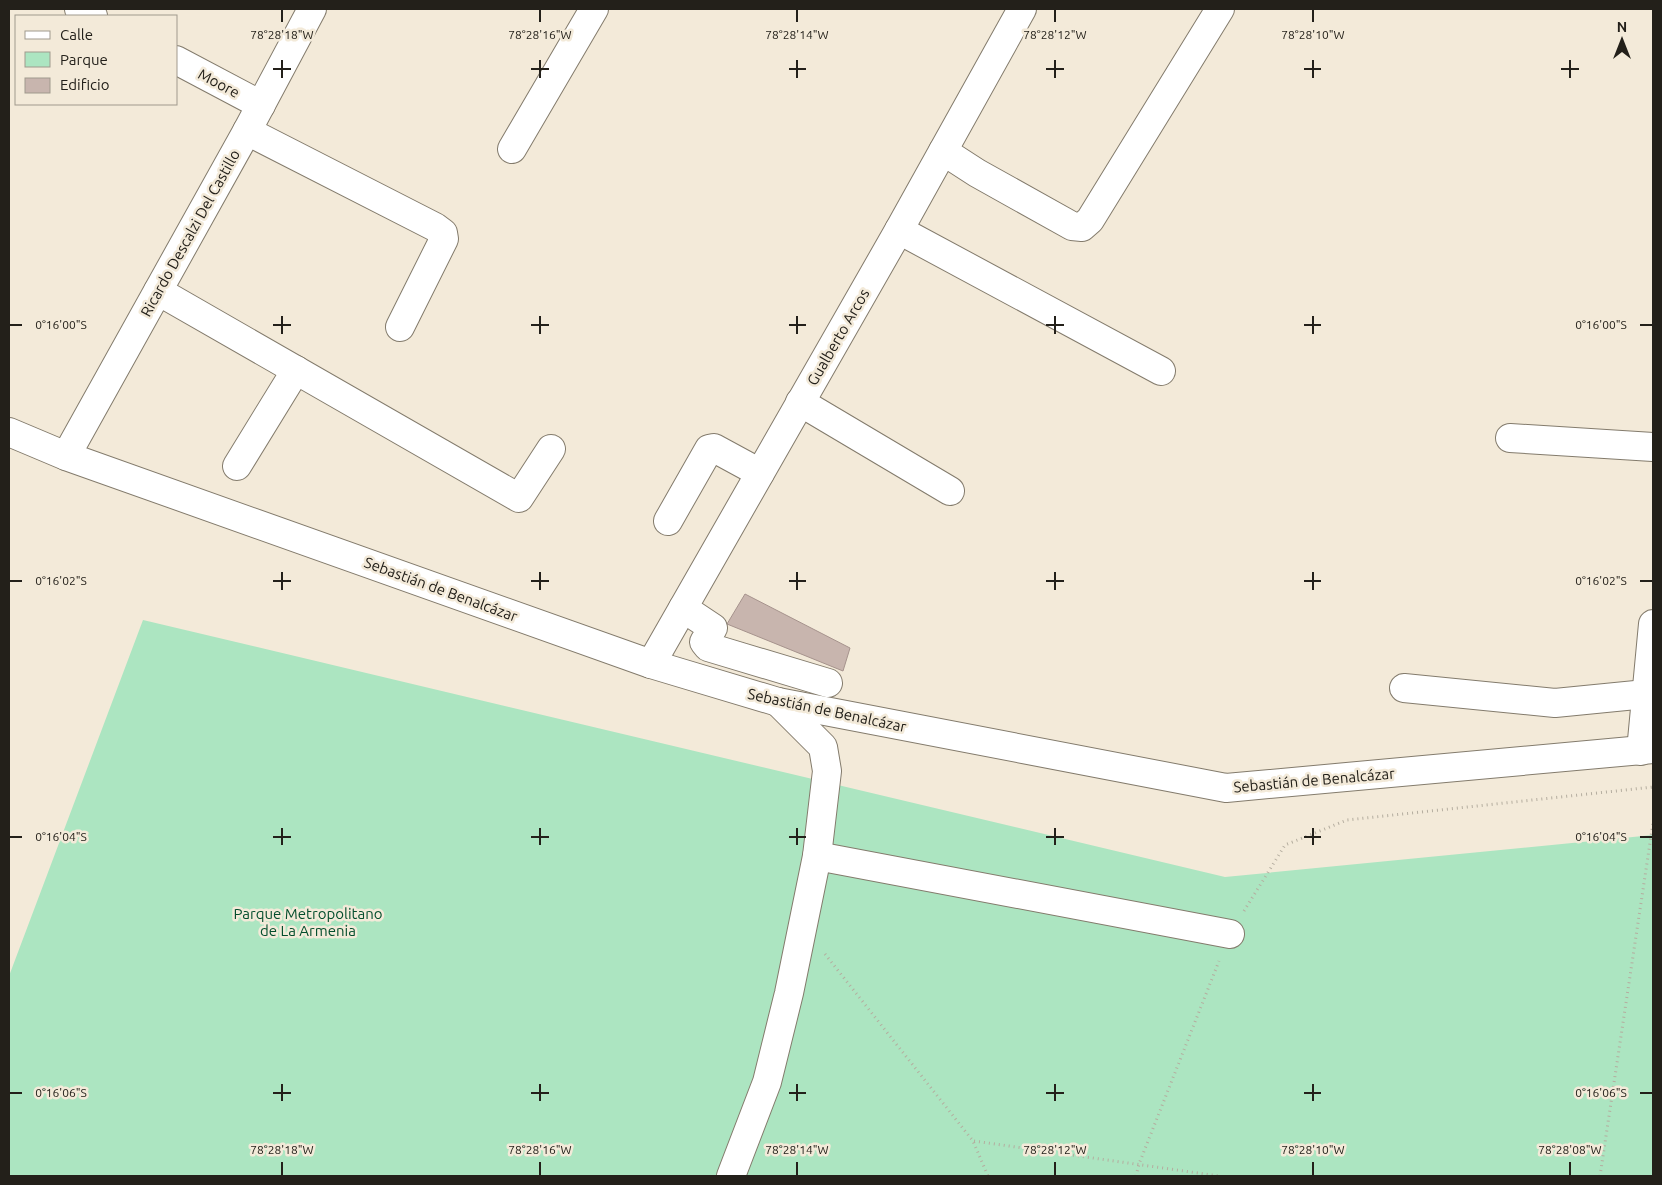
<svg xmlns="http://www.w3.org/2000/svg" width="1662" height="1185" viewBox="0 0 1662 1185" font-family="Ubuntu,sans-serif">
<style>
.green{fill:#ace5c1}
.building{fill:#c8b5ae;stroke:#a6938d}
.lines{fill:none;stroke-linecap:round;stroke-linejoin:round}
.minor-casing{stroke:#837b6c;stroke-width:30}
.major-casing{stroke:#837b6c;stroke-width:30}
.path{stroke:#b4ad9f;stroke-width:3;stroke-dasharray:1 4;stroke-linecap:butt}
.minor{stroke:#fff;stroke-width:28}
.major{stroke:#fff;stroke-width:28}
.ticks{fill:none;stroke:#23201a;stroke-width:2}
.labels{text-anchor:middle;dominant-baseline:central;stroke-width:5;stroke-linejoin:round;paint-order:stroke}
.street-label{font-size:15px;fill:#23201a;stroke:#f3ead9}
.park-label{font-size:15px;fill:#044e2d;stroke:#f3ead9}
.ticks-label{font-size:12px;text-anchor:middle;fill:#23201a;stroke:#f3ead9;stroke-width:5;stroke-linejoin:round;paint-order:stroke}
</style>
<rect width="100%" height="100%" fill="#f3ead9"/>
<!-- green -->
<path class="green" d="M143 620 1225 877 1653 835V1176H9V976Z"/>
<!-- building -->
<path class="building" d="M745 594 850 648 843 671 727 624Z"/>
<g class="lines">
<defs>
<g id="minor">
<path d="M79 9 93 16"/>
<path d="M176 60 261 105"/>
<path d="M247 131 435 227 443 233 444 239 400 327"/>
<path d="M512 149 594 9"/>
<path d="M943 151 977 173 1072 226 1082 227 1090 220 1220 9"/>
<path d="M899 230 1161 371"/>
<path d="M158 291 519 498 551 449"/>
<path d="M800 402 950 491"/>
<path d="M1510 438 1653 447"/>
<path d="M66 456 247 131 312 9"/>
<path d="M237 466 296 370"/>
<path d="M668 521 709 449 714 448 760 473"/>
<path d="M683 608 713 628 704 642 708 647 828 683"/>
<path d="M651 664 899 230 1022 9"/>
<path d="M1404 688 1555 703 1646 694"/>
<path d="M1641 751 1653 624"/>
<path d="M817 856 1230 934"/>
<path d="M731 1176 767 1082 789 993 817 856 827 771 823 747 778 702"/>
</g>
<path id="major" d="M9 432 66 456 651 664 778 702 1226 788 1653 749"/>
</defs>
<!-- minor casing -->
<use href="#minor" class="minor-casing"/>
<!-- major casing -->
<use href="#major" class="major-casing"/>
<!-- path -->
<g class="path">
<path d="M1244 911 1285 845 1347 820 1653 787"/>
<path d="M825 954 973 1141 988 1176"/>
<path d="M974 1141 1219 1176"/>
<path d="M1136 1176 1139 1164 1219 961"/>
<path d="M1600 1176 1653 823"/>
</g>
<!-- minor -->
<use href="#minor" class="minor"/>
<!-- major -->
<use href="#major" class="major"/>
</g>
<!-- ticks -->
<path class="ticks" d="M282 10V22M540 10V22M797 10V22M1055 10V22M1313 10V22M282 60V78M540 60V78M797 60V78M1055 60V78M1313 60V78M1570 60V78M273 69H291M531 69H549M789 69H806M1046 69H1064M1304 69H1321M1561 69H1579M282 316V334M540 316V334M797 316V334M1055 316V334M1313 316V334M10 325H22M273 325H291M531 325H549M789 325H806M1046 325H1064M1304 325H1321M1640 325H1652M282 572V590M540 572V590M797 572V590M1055 572V590M1313 572V590M10 581H22M273 581H291M531 581H549M789 581H806M1046 581H1064M1304 581H1321M1640 581H1652M282 828V845M540 828V845M797 828V845M1055 828V845M1313 828V845M10 837H22M273 837H291M531 837H549M789 837H806M1046 837H1064M1304 837H1321M1640 837H1652M282 1084V1101M540 1084V1101M797 1084V1101M1055 1084V1101M1313 1084V1101M10 1093H22M273 1093H291M531 1093H549M789 1093H806M1046 1093H1064M1304 1093H1321M1640 1093H1652M282 1162V1175M540 1162V1175M797 1162V1175M1055 1162V1175M1313 1162V1175M1570 1162V1175"/>
<g class="labels">
<!-- street labels -->
<g class="street-label">
<text transform="translate(219 83) rotate(28)">Moore</text>
<text transform="translate(190 233) rotate(-61)">Ricardo Descalzi Del Castillo</text>
<text transform="translate(838 337) rotate(-60)">Gualberto Arcos</text>
<text transform="translate(441 589) rotate(20)">Sebastián de Benalcázar</text>
<text transform="translate(827 710) rotate(12)">Sebastián de Benalcázar</text>
<text transform="translate(1314 780) rotate(-5)">Sebastián de Benalcázar</text>
</g>
<!-- park labels -->
<g class="park-label">
<text x="308" y="913">Parque Metropolitano<tspan x="308" dy="17">de La Armenia</tspan></text>
</g>
</g>
<g class="ticks-label">
<text x="282" y="39">78°28'18"W</text>
<text x="540" y="39">78°28'16"W</text>
<text x="797" y="39">78°28'14"W</text>
<text x="1055" y="39">78°28'12"W</text>
<text x="1313" y="39">78°28'10"W</text>
<text x="61" y="329">0°16'00"S</text>
<text x="1601" y="329">0°16'00"S</text>
<text x="61" y="585">0°16'02"S</text>
<text x="1601" y="585">0°16'02"S</text>
<text x="61" y="841">0°16'04"S</text>
<text x="1601" y="841">0°16'04"S</text>
<text x="61" y="1097">0°16'06"S</text>
<text x="1601" y="1097">0°16'06"S</text>
<text x="282" y="1154">78°28'18"W</text>
<text x="540" y="1154">78°28'16"W</text>
<text x="797" y="1154">78°28'14"W</text>
<text x="1055" y="1154">78°28'12"W</text>
<text x="1313" y="1154">78°28'10"W</text>
<text x="1570" y="1154">78°28'08"W</text>
</g>
<!-- border -->
<rect width="1662" height="1185" fill="none" stroke="#23201a" stroke-width="20"/>
<!-- legend -->
<rect x="15" y="15" width="162" height="90" fill="#f3ead9" stroke="#a0998d"/>
<rect x="25" y="31" width="25" height="8" fill="#ffffff" stroke="#a0998d"/>
<text x="60" y="40" font-size="15" fill="#23201a">Calle</text>
<rect x="25" y="52" width="25" height="15" fill="#ace5c1" stroke="#a0998d"/>
<text x="60" y="65" font-size="15" fill="#23201a">Parque</text>
<rect x="25" y="78" width="25" height="15" fill="#c8b5ae" stroke="#a0998d"/>
<text x="60" y="90" font-size="15" fill="#23201a">Edificio</text>
<!-- north arrow -->
<g transform="translate(1622 40)" stroke="#f3ead9" stroke-width="4" paint-order="stroke">
<path d="M0-4L9 19L0 12L-9 19Z" fill="#23201a"/>
<text y="-8" font-size="14" font-weight="bold" text-anchor="middle" fill="#23201a">N</text>
</g>
</svg>
